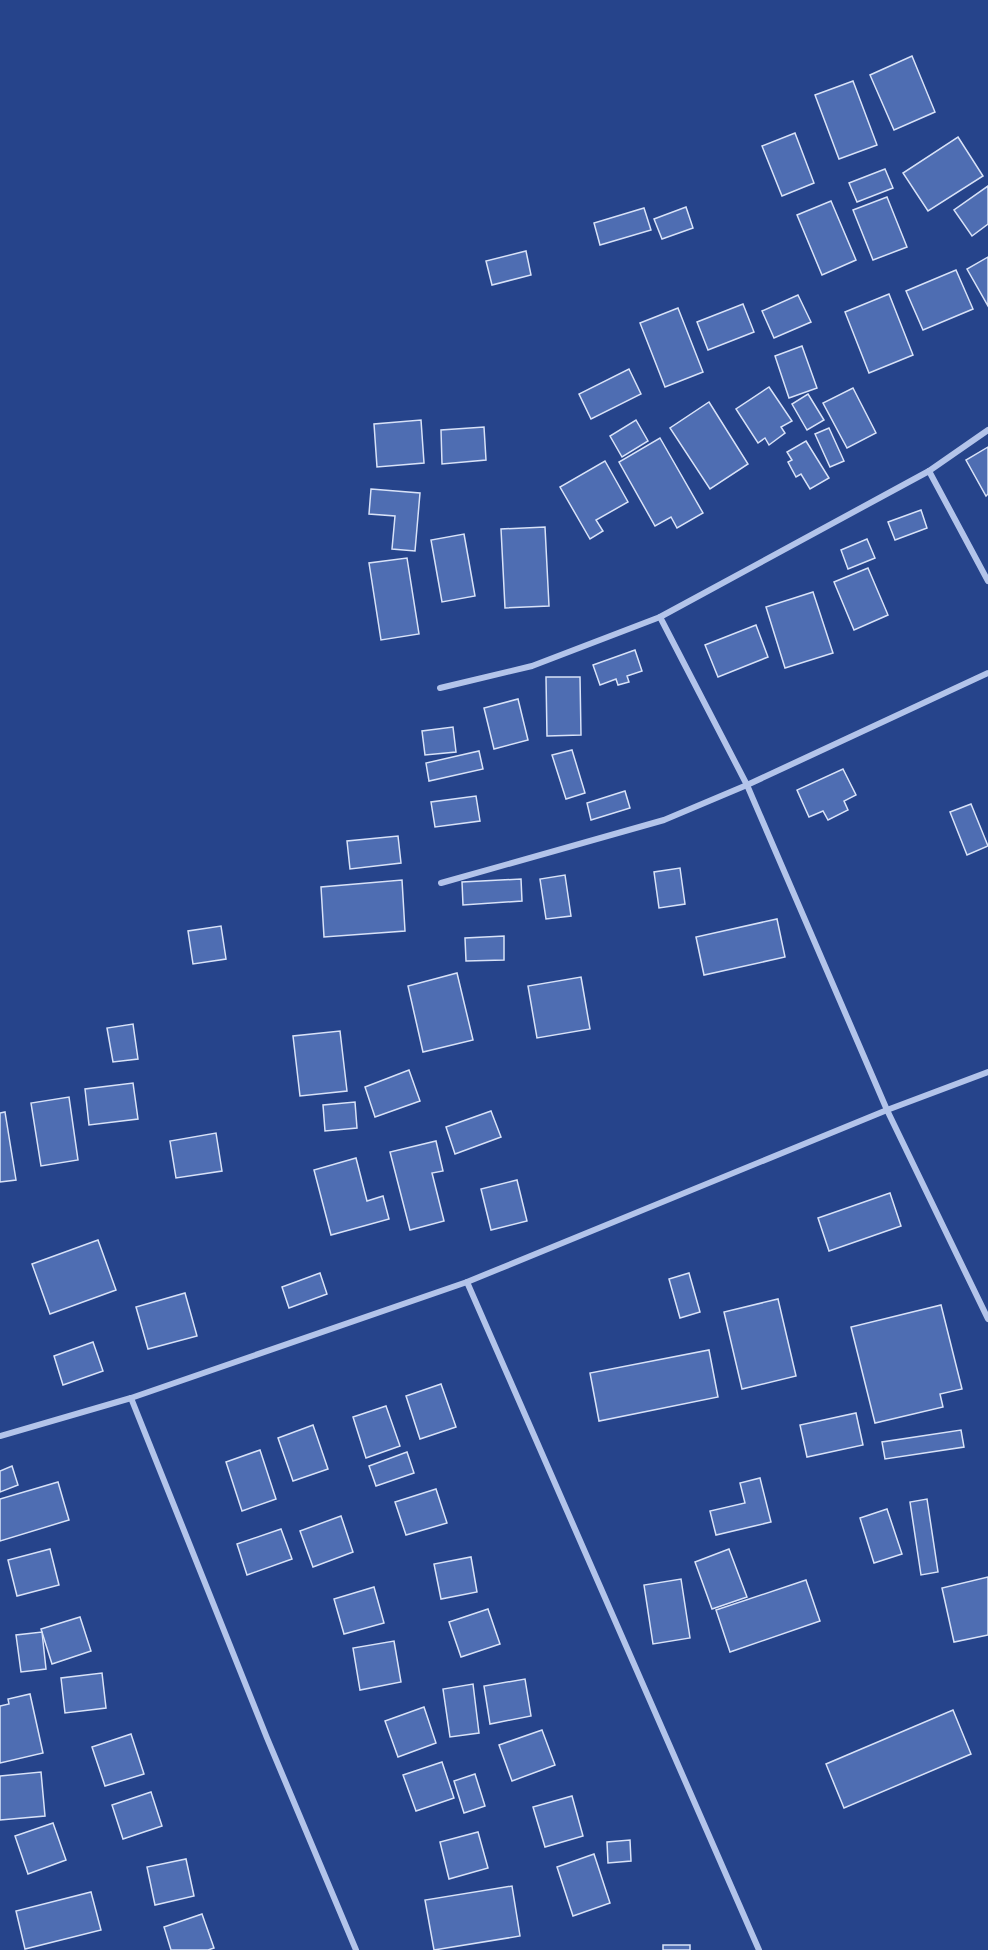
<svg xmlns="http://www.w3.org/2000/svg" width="988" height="1950" viewBox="0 0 988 1950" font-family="'Nunito Sans',sans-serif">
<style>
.building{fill:#4e6db2;stroke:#d8e2f8;stroke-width:1.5}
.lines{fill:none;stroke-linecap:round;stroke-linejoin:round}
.street{stroke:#b3c4ea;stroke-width:6}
</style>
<rect width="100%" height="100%" fill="#26448b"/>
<!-- building -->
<g class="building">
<path d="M912 56 935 112 894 130 870 75Z"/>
<path d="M853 81 877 145 839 159 815 95Z"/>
<path d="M795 133 814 183 782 196 762 146Z"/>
<path d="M958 137 983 176 928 211 903 173Z"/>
<path d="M885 169 893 188 857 202 849 183Z"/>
<path d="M988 186V224L972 236 954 210Z"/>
<path d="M887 197 907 247 873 260 853 210Z"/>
<path d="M831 201 856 260 822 275 797 215Z"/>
<path d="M686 207 693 228 662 239 654 219Z"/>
<path d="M644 208 651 230 600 245 594 223Z"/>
<path d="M526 251 531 275 492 285 486 261Z"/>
<path d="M988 257V306L967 269Z"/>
<path d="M956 270 973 309 923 330 906 291Z"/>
<path d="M889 294 913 355 869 373 845 312Z"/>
<path d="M798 295 811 322 774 338 762 311Z"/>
<path d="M743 304 754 332 708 350 697 322Z"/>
<path d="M678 308 703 372 665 387 640 323Z"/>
<path d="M802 346 817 388 789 398 775 356Z"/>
<path d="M629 369 641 394 591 419 579 394Z"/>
<path d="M769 387 792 421 781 427 785 433 769 445 765 438 758 443 736 409Z"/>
<path d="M853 388 876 433 847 448 823 403Z"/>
<path d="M808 394 824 420 807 430 792 404Z"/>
<path d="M709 402 748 464 710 489 670 428Z"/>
<path d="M421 420 424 463 377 467 374 424Z"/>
<path d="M636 420 648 441 622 457 610 436Z"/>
<path d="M484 427 486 460 442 464 441 430Z"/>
<path d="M829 428 844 461 830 467 815 434Z"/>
<path d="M660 438 703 513 677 528 671 517 655 526 619 462Z"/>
<path d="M806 441 829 478 810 489 801 474 796 477 788 462 792 460 787 452Z"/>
<path d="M988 447V494L986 496 966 460Z"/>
<path d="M605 461 628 502 596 520 603 531 590 539 560 487Z"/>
<path d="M371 489 420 493 415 551 392 549 395 516 369 514Z"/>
<path d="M921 510 927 528 895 540 888 522Z"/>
<path d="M545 527 549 606 505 608 501 529Z"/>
<path d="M464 534 475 596 442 602 431 540Z"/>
<path d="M867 539 875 558 848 569 841 550Z"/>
<path d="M407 558 419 634 381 640 369 563Z"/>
<path d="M868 568 888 615 854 630 834 582Z"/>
<path d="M813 592 833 653 785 668 766 607Z"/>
<path d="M756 625 768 657 718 677 705 645Z"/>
<path d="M635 650 642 671 627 676 629 682 618 685 616 679 600 685 593 665Z"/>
<path d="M546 677H580L581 735 547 736Z"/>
<path d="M518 699 528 740 494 749 484 708Z"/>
<path d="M453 727 456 752 425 755 422 731Z"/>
<path d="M572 750 585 793 566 799 552 755Z"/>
<path d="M479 751 483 769 429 781 426 763Z"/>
<path d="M843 769 856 795 844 801 848 810 828 820 823 811 809 817 797 790Z"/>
<path d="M625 791 630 808 591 820 587 803Z"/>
<path d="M476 796 480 821 435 827 431 802Z"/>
<path d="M971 804 988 846 967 855 950 812Z"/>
<path d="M398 836 401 863 350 869 347 841Z"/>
<path d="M680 868 685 904 659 908 654 872Z"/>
<path d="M565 875 571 916 546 919 540 879Z"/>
<path d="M521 879 522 901 463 905 462 882Z"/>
<path d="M402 880 405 931 324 937 321 887Z"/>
<path d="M777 919 785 957 704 975 696 937Z"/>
<path d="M221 926 226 959 193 964 188 931Z"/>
<path d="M504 936V960L466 961 465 938Z"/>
<path d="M457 973 473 1040 423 1052 408 986Z"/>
<path d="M581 977 590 1029 537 1038 528 986Z"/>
<path d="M133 1024 138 1059 113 1062 107 1028Z"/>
<path d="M340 1031 347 1091 300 1096 293 1036Z"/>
<path d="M409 1070 420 1101 375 1117 365 1087Z"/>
<path d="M133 1083 138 1119 89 1125 85 1089Z"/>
<path d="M69 1097 78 1160 41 1166 31 1103Z"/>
<path d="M355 1102 357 1128 325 1131 323 1105Z"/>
<path d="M491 1111 501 1137 455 1154 446 1127Z"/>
<path d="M5 1112 16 1180 0 1182V1113Z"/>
<path d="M216 1133 222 1171 176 1178 170 1141Z"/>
<path d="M436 1141 443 1171 432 1173 444 1221 410 1230 390 1152Z"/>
<path d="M356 1158 367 1201 383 1196 389 1219 331 1235 314 1170Z"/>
<path d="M517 1180 527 1221 491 1230 481 1189Z"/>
<path d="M890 1193 901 1226 829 1251 818 1218Z"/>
<path d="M98 1240 116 1290 50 1314 32 1264Z"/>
<path d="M320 1273 327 1294 289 1308 282 1287Z"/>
<path d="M689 1273 700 1312 680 1318 669 1279Z"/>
<path d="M185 1293 197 1336 148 1349 136 1307Z"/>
<path d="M778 1299 796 1376 742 1389 724 1312Z"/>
<path d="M941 1305 962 1389 940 1394 943 1407 875 1423 851 1327Z"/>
<path d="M93 1342 103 1371 63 1385 54 1356Z"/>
<path d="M709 1350 718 1397 599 1421 590 1373Z"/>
<path d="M441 1384 456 1427 420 1439 406 1396Z"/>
<path d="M386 1406 400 1446 366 1458 353 1417Z"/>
<path d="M856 1413 863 1445 807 1457 800 1425Z"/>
<path d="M313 1425 328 1469 293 1481 278 1438Z"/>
<path d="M961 1430 964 1447 885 1459 882 1442Z"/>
<path d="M260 1450 276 1499 242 1511 226 1462Z"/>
<path d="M407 1452 414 1473 376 1486 369 1466Z"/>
<path d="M12 1466 18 1485 0 1492V1471Z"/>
<path d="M760 1478 771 1522 716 1535 710 1511 745 1503 740 1483Z"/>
<path d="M58 1482 69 1520 0 1541V1499Z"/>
<path d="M436 1489 447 1523 406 1535 395 1502Z"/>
<path d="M927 1499 938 1572 921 1575 910 1502Z"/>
<path d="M887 1509 902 1554 874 1563 860 1518Z"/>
<path d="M341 1516 353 1552 313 1567 300 1531Z"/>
<path d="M281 1529 292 1559 247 1575 237 1544Z"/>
<path d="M50 1549 59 1585 17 1596 8 1560Z"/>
<path d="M729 1549 747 1597 712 1609 695 1562Z"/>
<path d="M471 1557 477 1592 441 1599 434 1564Z"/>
<path d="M988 1577V1635L954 1642 942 1588Z"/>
<path d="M681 1579 690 1638 653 1644 644 1585Z"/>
<path d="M806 1580 820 1621 730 1652 716 1610Z"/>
<path d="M374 1587 384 1623 344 1634 334 1599Z"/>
<path d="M488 1609 500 1644 461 1657 449 1622Z"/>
<path d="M80 1617 91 1651 52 1664 41 1629Z"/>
<path d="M42 1632 46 1669 21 1672 16 1635Z"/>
<path d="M394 1641 401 1682 360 1690 353 1648Z"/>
<path d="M102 1673 106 1708 65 1713 61 1678Z"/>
<path d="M525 1679 531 1716 490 1724 484 1686Z"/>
<path d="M473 1684 479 1733 450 1737 443 1689Z"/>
<path d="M30 1694 43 1753 0 1763V1706L9 1704 8 1699Z"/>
<path d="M424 1707 436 1743 398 1757 385 1721Z"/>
<path d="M953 1710 971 1754 844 1808 826 1764Z"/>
<path d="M542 1730 555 1765 512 1781 499 1745Z"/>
<path d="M131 1734 144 1774 105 1786 92 1747Z"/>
<path d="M442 1762 454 1798 416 1811 403 1775Z"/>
<path d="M41 1772 45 1816 0 1820V1776Z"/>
<path d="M475 1774 485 1806 464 1813 454 1781Z"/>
<path d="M151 1792 162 1826 123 1839 112 1805Z"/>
<path d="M572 1796 583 1836 545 1847 533 1807Z"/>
<path d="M53 1823 66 1860 28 1874 15 1836Z"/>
<path d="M478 1832 488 1868 449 1879 440 1842Z"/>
<path d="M630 1840 631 1861 608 1863 607 1842Z"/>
<path d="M594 1854 610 1903 573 1916 557 1867Z"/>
<path d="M186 1859 194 1896 155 1905 147 1867Z"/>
<path d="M512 1886 520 1936 434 1950 425 1900Z"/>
<path d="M91 1892 101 1930 25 1949 16 1911Z"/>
<path d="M202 1914 214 1948 208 1950H171L164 1927Z"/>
<rect x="663" y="1945" width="27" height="5"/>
</g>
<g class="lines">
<!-- street -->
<g class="street">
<path d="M988 430 929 471 660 617 747 785 887 1110 988 1319"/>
<path d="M929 471 988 581"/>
<path d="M440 688 532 666 660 617"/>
<path d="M441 883 664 820 747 785 988 673"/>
<path d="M131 1398 267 1738 356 1950"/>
<path d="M0 1436 131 1398 467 1282"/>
<path d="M759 1950 467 1282 887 1110 988 1072"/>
</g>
</g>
</svg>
